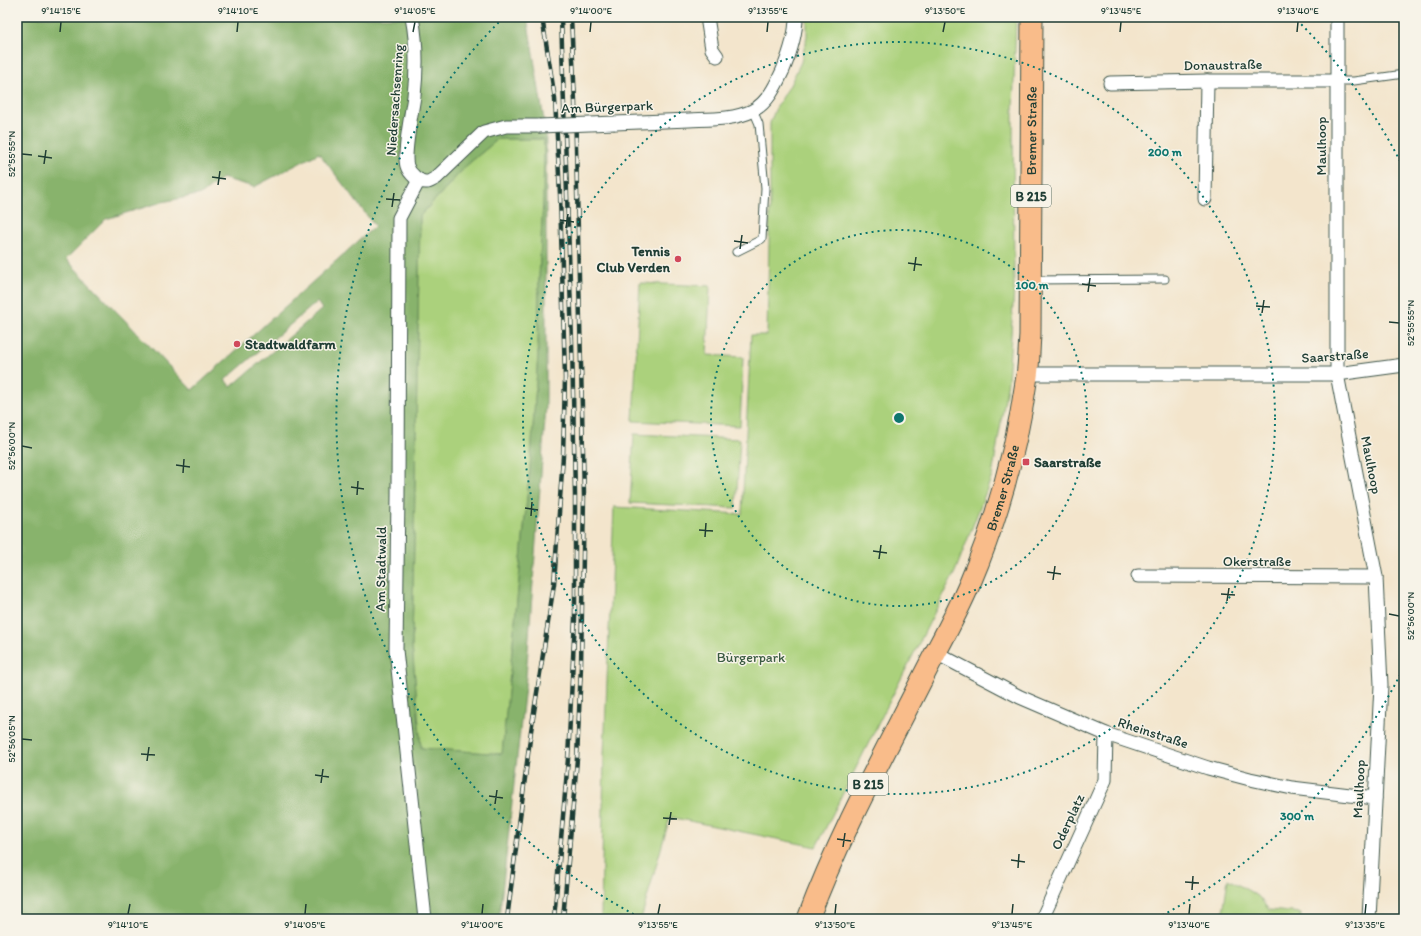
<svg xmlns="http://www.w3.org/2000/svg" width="1421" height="936" viewBox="0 0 1421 936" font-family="Itim,sans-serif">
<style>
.green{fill:#abd17c;stroke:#658758}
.forest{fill:#88b36c;stroke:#547850;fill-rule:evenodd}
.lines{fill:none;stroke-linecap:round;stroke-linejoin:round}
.lane-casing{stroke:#3f564b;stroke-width:9}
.street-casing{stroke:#3f564b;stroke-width:15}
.primary-casing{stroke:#3f564b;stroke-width:23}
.lane{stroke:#fff;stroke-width:7}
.street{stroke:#fff;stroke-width:13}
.primary{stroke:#f9bc8a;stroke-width:21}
.rail-casing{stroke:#1f3d34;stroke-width:4.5}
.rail{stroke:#f7f3e8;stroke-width:3;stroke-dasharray:9;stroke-linecap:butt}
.street-bridge-casing{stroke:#3f564b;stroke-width:15;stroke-linecap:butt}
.street-bridge{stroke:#fff;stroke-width:13}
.ticks{fill:none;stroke:#1f3d34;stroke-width:1.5}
.ring{fill:none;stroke:#0f766e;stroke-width:2;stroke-dasharray:2 4}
.poi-dot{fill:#d1495b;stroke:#f7f3e8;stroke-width:1.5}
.labels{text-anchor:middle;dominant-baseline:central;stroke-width:3;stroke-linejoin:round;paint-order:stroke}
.shield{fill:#f7f3e8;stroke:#60746a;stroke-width:1}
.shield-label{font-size:13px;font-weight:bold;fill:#1f3d34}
.street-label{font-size:14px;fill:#1f3d34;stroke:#f7f3e8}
.poi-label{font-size:14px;font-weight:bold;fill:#1f3d34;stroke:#f7f3e8;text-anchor:start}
.park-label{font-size:14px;fill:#3b5b42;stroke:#f7f3e8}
.centre{fill:#0f766e;stroke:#f7f3e8;stroke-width:2}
.ring-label{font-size:12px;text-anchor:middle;font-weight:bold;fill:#0f766e;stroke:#f7f3e8;stroke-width:3;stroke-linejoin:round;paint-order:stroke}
.neatline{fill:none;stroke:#1f3d34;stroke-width:1.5}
.ticks-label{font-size:10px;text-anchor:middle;fill:#1f3d34}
</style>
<rect width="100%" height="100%" fill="#f7f3e8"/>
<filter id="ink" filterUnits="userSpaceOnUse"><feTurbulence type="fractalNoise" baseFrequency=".025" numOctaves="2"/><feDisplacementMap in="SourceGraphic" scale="8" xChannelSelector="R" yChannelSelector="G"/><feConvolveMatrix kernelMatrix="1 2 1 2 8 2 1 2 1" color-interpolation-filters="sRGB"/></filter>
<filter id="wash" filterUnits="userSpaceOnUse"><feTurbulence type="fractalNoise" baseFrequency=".012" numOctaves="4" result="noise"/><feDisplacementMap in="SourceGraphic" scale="16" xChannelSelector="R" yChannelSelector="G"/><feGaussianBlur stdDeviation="0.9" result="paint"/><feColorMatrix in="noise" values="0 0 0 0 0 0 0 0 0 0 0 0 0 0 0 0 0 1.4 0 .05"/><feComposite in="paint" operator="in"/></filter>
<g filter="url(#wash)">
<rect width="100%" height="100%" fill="#f3e5cc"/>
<!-- green -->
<g class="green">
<path d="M807 17H1016L1013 112 1014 289 1008 381 992 476 955 572 816 847 670 817 641 919H601L604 755 614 507 742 514 751 335H767L770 197V123L775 110 790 85 801 62 807 36Z"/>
<path d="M498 139H544L543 203 539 279 538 355 531 457 502 754 421 748 412 646 420 216 467 165Z"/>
<path d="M640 283 710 286 707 355 743 357 740 426 633 421Z"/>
<path d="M634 434 740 439 736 508 630 503Z"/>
<path d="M1228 879 1258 896 1269 910 1301 913 1300 919H1222Z"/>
</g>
<!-- forest -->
<path class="forest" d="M17 17H527L546 132V406L526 677 499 919H17ZM498 139H544L543 203 539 279 538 355 531 457 502 754 421 748 412 646 420 216 467 165ZM319 153 375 226 192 390 66 259 106 219 162 202 202 194 222 178 254 187ZM317 302 322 309 231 387 225 380Z"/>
</g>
<g filter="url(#ink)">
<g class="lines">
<defs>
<g id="lane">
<path d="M1337 81H1354L1404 74"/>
<path d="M736 252 762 239 765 188 759 124 753 110"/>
<path d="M1032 280 1165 279"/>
</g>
<g id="street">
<path d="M412 17C417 43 417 70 414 96 412 111 403 154 407 166 409 173 419 183 427 182 430 182 433 179 436 178L484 132 506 126H539"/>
<path d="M707 17 712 49 717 56"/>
<path d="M1337 17V374L1376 577 1381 685 1369 919"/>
<path d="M1110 83 1207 81H1337"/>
<path d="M615 123C640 122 664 121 689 120 709 119 733 120 752 111 768 103 776 85 783 70 790 53 796 35 796 17"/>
<path d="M419 180 399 218 398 495 396 650 425 919"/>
<path d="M1205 199 1207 81"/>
<path d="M1027 374H1337L1404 365"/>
<path d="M1138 576 1376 577"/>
<path d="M936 653 1020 697 1106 734 1208 768 1250 779 1292 788 1375 798"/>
<path d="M1042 919 1105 780 1106 734"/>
</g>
<g id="primary">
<path id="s1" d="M808 919C839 836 882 758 922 679 938 647 956 616 970 583 998 517 1017 447 1027 376 1029 363 1029 349 1030 335L1032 17"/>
</g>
</defs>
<!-- lane casing -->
<use href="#lane" class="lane-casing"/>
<!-- street casing -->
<use href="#street" class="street-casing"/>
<!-- primary casing -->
<use href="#primary" class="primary-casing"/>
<!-- lane -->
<use href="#lane" class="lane"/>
<!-- street -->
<use href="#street" class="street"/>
<!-- primary -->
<use href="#primary" class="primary"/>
<defs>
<g id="rail">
<path d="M507 919 531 731 554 584 563 456 565 378 560 194 555 99 542 17"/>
<path d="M554 919 568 759 575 618V495L572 341 561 17"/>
<path d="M563 919 577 759 581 666 584 496 575 102 571 17"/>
</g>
</defs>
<!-- rail casing -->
<use href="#rail" class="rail-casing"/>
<!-- rail -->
<use href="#rail" class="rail"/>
<defs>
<path id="street-bridge" d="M539 126 615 123"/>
</defs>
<!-- street-bridge casing -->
<use href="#street-bridge" class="street-bridge-casing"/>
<!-- street-bridge -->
<use href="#street-bridge" class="street-bridge"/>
</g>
</g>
<!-- ticks -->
<path class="ticks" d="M60 32 61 22M237 32 238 22M413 32 415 22M590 32 591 22M767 32 768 22M943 32 945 22M1120 32 1121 22M1297 32 1298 22M22 154 32 155M38 156 52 158M44 164 46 150M212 177 226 179M218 185 220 171M386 199 400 200M392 207 394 193M560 220 574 222M566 228 568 214M734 241 748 243M740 249 742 235M908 263 922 265M914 271 916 257M1082 284 1096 286M1088 292 1090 278M1256 306 1270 307M1262 313 1264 300M1389 322 1399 323M22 446 32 448M176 465 190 467M183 473 184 459M351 487 364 489M357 495 358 481M525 508 538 510M531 516 532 502M699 530 713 531M705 537 706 523M873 551 887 553M879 559 881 545M1047 572 1061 574M1053 580 1055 566M1221 594 1235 595M1227 601 1229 588M1389 614 1399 616M22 739 32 740M141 754 155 755M147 761 149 747M315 775 329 777M321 783 323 769M489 796 503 798M495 804 497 790M663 818 677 819M669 825 671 812M837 839 851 841M843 847 845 833M1011 860 1025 862M1018 868 1019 854M1185 882 1199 883M1192 890 1193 876M128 914 130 904M305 914 306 904M482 914 483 904M658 914 660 904M835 914 836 904M1012 914 1013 904M1189 914 1190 904M1365 914 1366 904"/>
<!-- distance rings -->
<g class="ring">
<circle cx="899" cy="418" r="188"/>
<circle cx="899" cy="418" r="376"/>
<path d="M1403 669A563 563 0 0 1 1159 917M639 917A563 563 0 0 1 501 20M1297 20A563 563 0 0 1 1403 167"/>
</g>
<!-- markers -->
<g class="poi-dot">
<circle cx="678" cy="259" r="4"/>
<circle cx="237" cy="344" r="4"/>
<rect x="1022" y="458" width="8" height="8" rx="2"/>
</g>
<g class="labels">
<!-- shield labels -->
<g class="shield">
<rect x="1011" y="185" width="40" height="22" rx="3"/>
<rect x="848" y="773" width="40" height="22" rx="3"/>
</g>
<g class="shield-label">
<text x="1031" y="196">B 215</text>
<text x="868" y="784">B 215</text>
</g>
<!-- street labels -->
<g class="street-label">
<text transform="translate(1223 65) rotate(-1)">Donaustraße</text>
<text transform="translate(395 100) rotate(-86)">Niedersachsenring</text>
<text transform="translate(607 107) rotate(-2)">Am Bürgerpark</text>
<text stroke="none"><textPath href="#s1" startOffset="834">Bremer Straße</textPath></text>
<text transform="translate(1321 146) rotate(-90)">Maulhoop</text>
<text transform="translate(1335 356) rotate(-4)">Saarstraße</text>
<text transform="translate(1371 465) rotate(79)">Maulhoop</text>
<text stroke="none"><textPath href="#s1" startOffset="474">Bremer Straße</textPath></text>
<text x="1257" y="561">Okerstraße</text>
<text transform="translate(381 569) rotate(-89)">Am Stadtwald</text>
<text transform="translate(1153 733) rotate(18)">Rheinstraße</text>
<text transform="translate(1359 789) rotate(-87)">Maulhoop</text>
<text transform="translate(1068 822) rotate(-65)">Oderplatz</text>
</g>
<!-- poi labels -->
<g class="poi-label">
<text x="670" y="251" text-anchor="end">Tennis<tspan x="670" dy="16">Club Verden</tspan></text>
<text x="245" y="344">Stadtwaldfarm</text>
<text x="1034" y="462">Saarstraße</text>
</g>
<!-- park labels -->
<g class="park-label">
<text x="751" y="657">Bürgerpark</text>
</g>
</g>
<circle cx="899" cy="418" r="6" class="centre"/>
<g class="ring-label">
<text x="1165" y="156">200 m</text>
<text x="1032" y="289">100 m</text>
<text x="1297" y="820">300 m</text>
</g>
<!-- margin -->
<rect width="1421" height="936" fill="none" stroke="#f7f3e8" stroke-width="44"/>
<rect x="22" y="22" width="1377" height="892" class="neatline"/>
<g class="ticks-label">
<text x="61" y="14">9°14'15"E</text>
<text x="238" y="14">9°14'10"E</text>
<text x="415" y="14">9°14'05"E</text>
<text x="591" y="14">9°14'00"E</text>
<text x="768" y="14">9°13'55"E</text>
<text x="945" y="14">9°13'50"E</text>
<text x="1121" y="14">9°13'45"E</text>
<text x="1298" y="14">9°13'40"E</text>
<text transform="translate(11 154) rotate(-90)" y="4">52°55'55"N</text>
<text transform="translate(1410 323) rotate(-90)" y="4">52°55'55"N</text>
<text transform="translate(11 446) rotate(-90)" y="4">52°56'00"N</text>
<text transform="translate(1410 616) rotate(-90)" y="4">52°56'00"N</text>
<text transform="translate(11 739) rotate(-90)" y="4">52°56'05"N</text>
<text x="128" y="928">9°14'10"E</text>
<text x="305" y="928">9°14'05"E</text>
<text x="482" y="928">9°14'00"E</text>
<text x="658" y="928">9°13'55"E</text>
<text x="835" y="928">9°13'50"E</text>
<text x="1012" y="928">9°13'45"E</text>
<text x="1189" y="928">9°13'40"E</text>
<text x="1365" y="928">9°13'35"E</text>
</g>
</svg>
